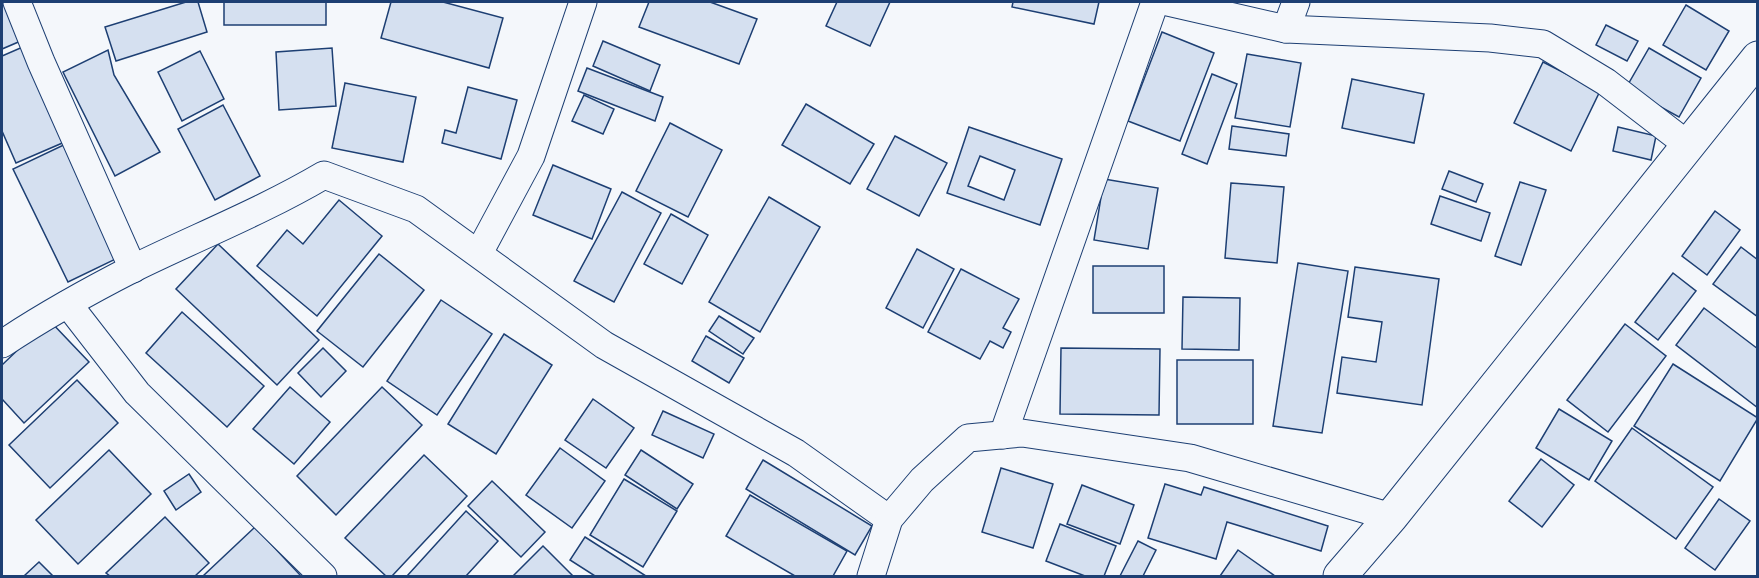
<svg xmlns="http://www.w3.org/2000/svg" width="1759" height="578" viewBox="0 0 1759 578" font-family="'Asap Condensed',sans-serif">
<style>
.building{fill:#d5e0f0;stroke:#1d3f73;stroke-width:1.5;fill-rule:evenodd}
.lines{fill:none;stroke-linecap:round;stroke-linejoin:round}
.street-casing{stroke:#1d3f73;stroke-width:29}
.secondary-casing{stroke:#1d3f73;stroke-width:35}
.street{stroke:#f4f7fb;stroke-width:27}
.secondary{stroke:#f4f7fb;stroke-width:33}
</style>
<rect width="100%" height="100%" fill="#f4f7fb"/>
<!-- building -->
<g class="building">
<path d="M2 2H7L23 40 2 49Z"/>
<path d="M186 2H198L207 32 116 61 105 27Z"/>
<rect x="224" y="2" width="102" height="23"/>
<path d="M391 2H443L503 18 489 68 381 38Z"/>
<path d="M649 2H710L757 19 739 64 639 27Z"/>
<path d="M837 2H890L870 46 826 26Z"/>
<path d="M1013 2H1099L1094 24 1012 7Z"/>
<path d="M1686 5 1729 31 1706 70 1663 45Z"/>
<path d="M1606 25 1638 41 1627 61 1596 45Z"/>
<path d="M1162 32 1214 53 1180 141 1128 121Z"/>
<path d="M603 41 660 65 650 91 593 66Z"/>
<path d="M25 46 67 141 16 163 2 131V56Z"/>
<path d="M332 48 336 106 279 110 276 52Z"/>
<path d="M1649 48 1701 78 1679 117 1626 88Z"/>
<path d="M108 50 114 75 160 152 115 176 63 72Z"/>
<path d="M200 51 224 99 182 121 158 72Z"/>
<path d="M1247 54 1301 63 1290 127 1235 118Z"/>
<path d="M1543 62 1600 91 1571 151 1514 123Z"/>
<path d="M587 68 663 97 655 121 578 91Z"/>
<path d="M1212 74 1237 84 1207 164 1182 154Z"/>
<path d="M1352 79 1424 94 1414 143 1342 128Z"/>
<path d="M345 83 416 97 403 162 332 148Z"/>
<path d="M468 87 517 100 501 159 442 143 445 130 456 133Z"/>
<path d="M584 95 614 109 603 134 572 121Z"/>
<path d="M806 104 874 144 850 184 782 145Z"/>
<path d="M223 105 260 176 215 200 178 129Z"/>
<path d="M670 123 722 150 688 217 636 191Z"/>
<path d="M1232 126 1289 134 1286 156 1229 149Z"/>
<path d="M969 127 1062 159 1040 225 947 193ZM980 156 1015 170 1004 200 968 186Z"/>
<path d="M1618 127 1656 136 1651 160 1613 151Z"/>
<path d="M895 136 947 163 919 216 867 189Z"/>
<path d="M72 141 126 254 68 282 13 169Z"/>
<path d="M553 165 611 189 592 239 533 215Z"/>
<path d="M1449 171 1483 184 1476 202 1442 189Z"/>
<path d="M1104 179 1158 188 1148 249 1094 240Z"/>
<path d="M1520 182 1546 190 1521 265 1495 256Z"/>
<path d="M1231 183 1284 187 1277 263 1225 258Z"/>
<path d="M622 192 661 213 614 302 574 281Z"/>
<path d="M1440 196 1490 213 1481 241 1431 224Z"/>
<path d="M769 197 820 227 760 332 709 302Z"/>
<path d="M339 200 382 236 317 316 257 266 287 230 303 244Z"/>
<path d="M1715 211 1740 230 1707 275 1682 256Z"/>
<path d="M671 214 708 235 682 284 644 264Z"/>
<path d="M218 244 319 340 277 385 176 289Z"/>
<path d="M1741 247 1758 260V317L1713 284Z"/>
<path d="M917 249 954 269 923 328 886 308Z"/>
<path d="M379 254 424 290 363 367 317 331Z"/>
<path d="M1298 263 1348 271 1322 433 1273 426Z"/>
<rect x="1093" y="266" width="71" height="47"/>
<path d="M1355 267 1439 279 1422 405 1337 393 1342 357 1376 362 1382 322 1348 317Z"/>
<path d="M961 269 1019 299 1003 328 1011 332 1003 348 990 341 980 359 928 332Z"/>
<path d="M1673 273 1696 291 1658 340 1635 322Z"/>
<path d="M1183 297 1240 298 1239 350 1182 349Z"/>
<path d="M441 300 492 334 437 415 387 381Z"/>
<path d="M1704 308 1758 349V408L1676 345Z"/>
<path d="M182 312 264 386 227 427 146 353Z"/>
<path d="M719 316 754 338 743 354 709 331Z"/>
<path d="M49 320 89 362 24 423 2 399V365Z"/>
<path d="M1625 324 1666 356 1608 432 1567 400Z"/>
<path d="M504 334 552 365 496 454 448 424Z"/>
<path d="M706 336 744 358 729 383 692 361Z"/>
<path d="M323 348 346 371 321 397 298 373Z"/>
<path d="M1061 348 1160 349 1159 415 1060 414Z"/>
<rect x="1177" y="360" width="76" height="64"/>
<path d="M1673 364 1758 418 1720 481 1634 426Z"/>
<path d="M77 380 118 423 50 488 9 445Z"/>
<path d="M290 387 330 422 294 464 253 429Z"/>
<path d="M382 387 422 425 336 515 297 476Z"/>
<path d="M593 399 634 428 606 468 565 440Z"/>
<path d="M1559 409 1612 441 1589 480 1536 448Z"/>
<path d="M663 411 714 434 703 458 652 435Z"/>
<path d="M1632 428 1713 487 1676 539 1595 481Z"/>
<path d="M560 448 605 481 572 528 526 495Z"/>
<path d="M109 450 151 494 78 564 36 520Z"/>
<path d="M641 450 693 484 677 509 625 475Z"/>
<path d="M424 455 467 496 392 576H386L345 538Z"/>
<path d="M1541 459 1574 485 1542 527 1509 501Z"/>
<path d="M763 460 872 526 855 555 746 489Z"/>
<path d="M1001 468 1053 484 1033 548 982 532Z"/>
<path d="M189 474 201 492 176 510 164 491Z"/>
<path d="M624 479 677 511 643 567 590 535Z"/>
<path d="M492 481 545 532 521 557 468 506Z"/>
<path d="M1165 484 1201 495 1204 487 1328 526 1321 551 1227 522 1216 559 1148 538Z"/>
<path d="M1082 485 1134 505 1120 544 1067 524Z"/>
<path d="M750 495 847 551 833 576H795L726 536Z"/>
<path d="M1719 499 1750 521 1715 570 1685 548Z"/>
<path d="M466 511 498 541 466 576H407Z"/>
<path d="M165 517 209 563 195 576H110L106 573Z"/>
<path d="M1060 524 1116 546 1104 576H1085L1046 561Z"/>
<path d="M255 527 301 576H203Z"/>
<path d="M585 537 646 576H595L570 560Z"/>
<path d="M1138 541 1156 550 1143 576H1120Z"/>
<path d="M543 546 573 576H513Z"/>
<path d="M1238 550 1275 576H1220Z"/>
<path d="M39 562 53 576H24Z"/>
</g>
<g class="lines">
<defs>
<g id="street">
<path d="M17 2 41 62 133 269"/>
<path d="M1168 2 1286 29 1490 38 1543 44 1606 82 1688 145"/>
<path d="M1286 29 1296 2"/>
<path d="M479 253 531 156 583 2"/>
<path d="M68 304 137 393 323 576"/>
<path d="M2 344C44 316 89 291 134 268 197 237 263 211 324 175L416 209 604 345 796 453 889 519"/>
<path d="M1003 435 1155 2"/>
<path d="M871 576 889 519 922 480 968 438 1022 433 1190 458 1391 517"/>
</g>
<path id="secondary" d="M1340 576 1391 517 1758 58"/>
</defs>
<!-- street casing -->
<use href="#street" class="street-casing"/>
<!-- secondary casing -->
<use href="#secondary" class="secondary-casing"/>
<!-- street -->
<use href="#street" class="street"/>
<!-- secondary -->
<use href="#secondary" class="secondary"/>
</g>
<!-- border -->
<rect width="1759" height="578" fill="none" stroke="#1d3f73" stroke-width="6"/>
</svg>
